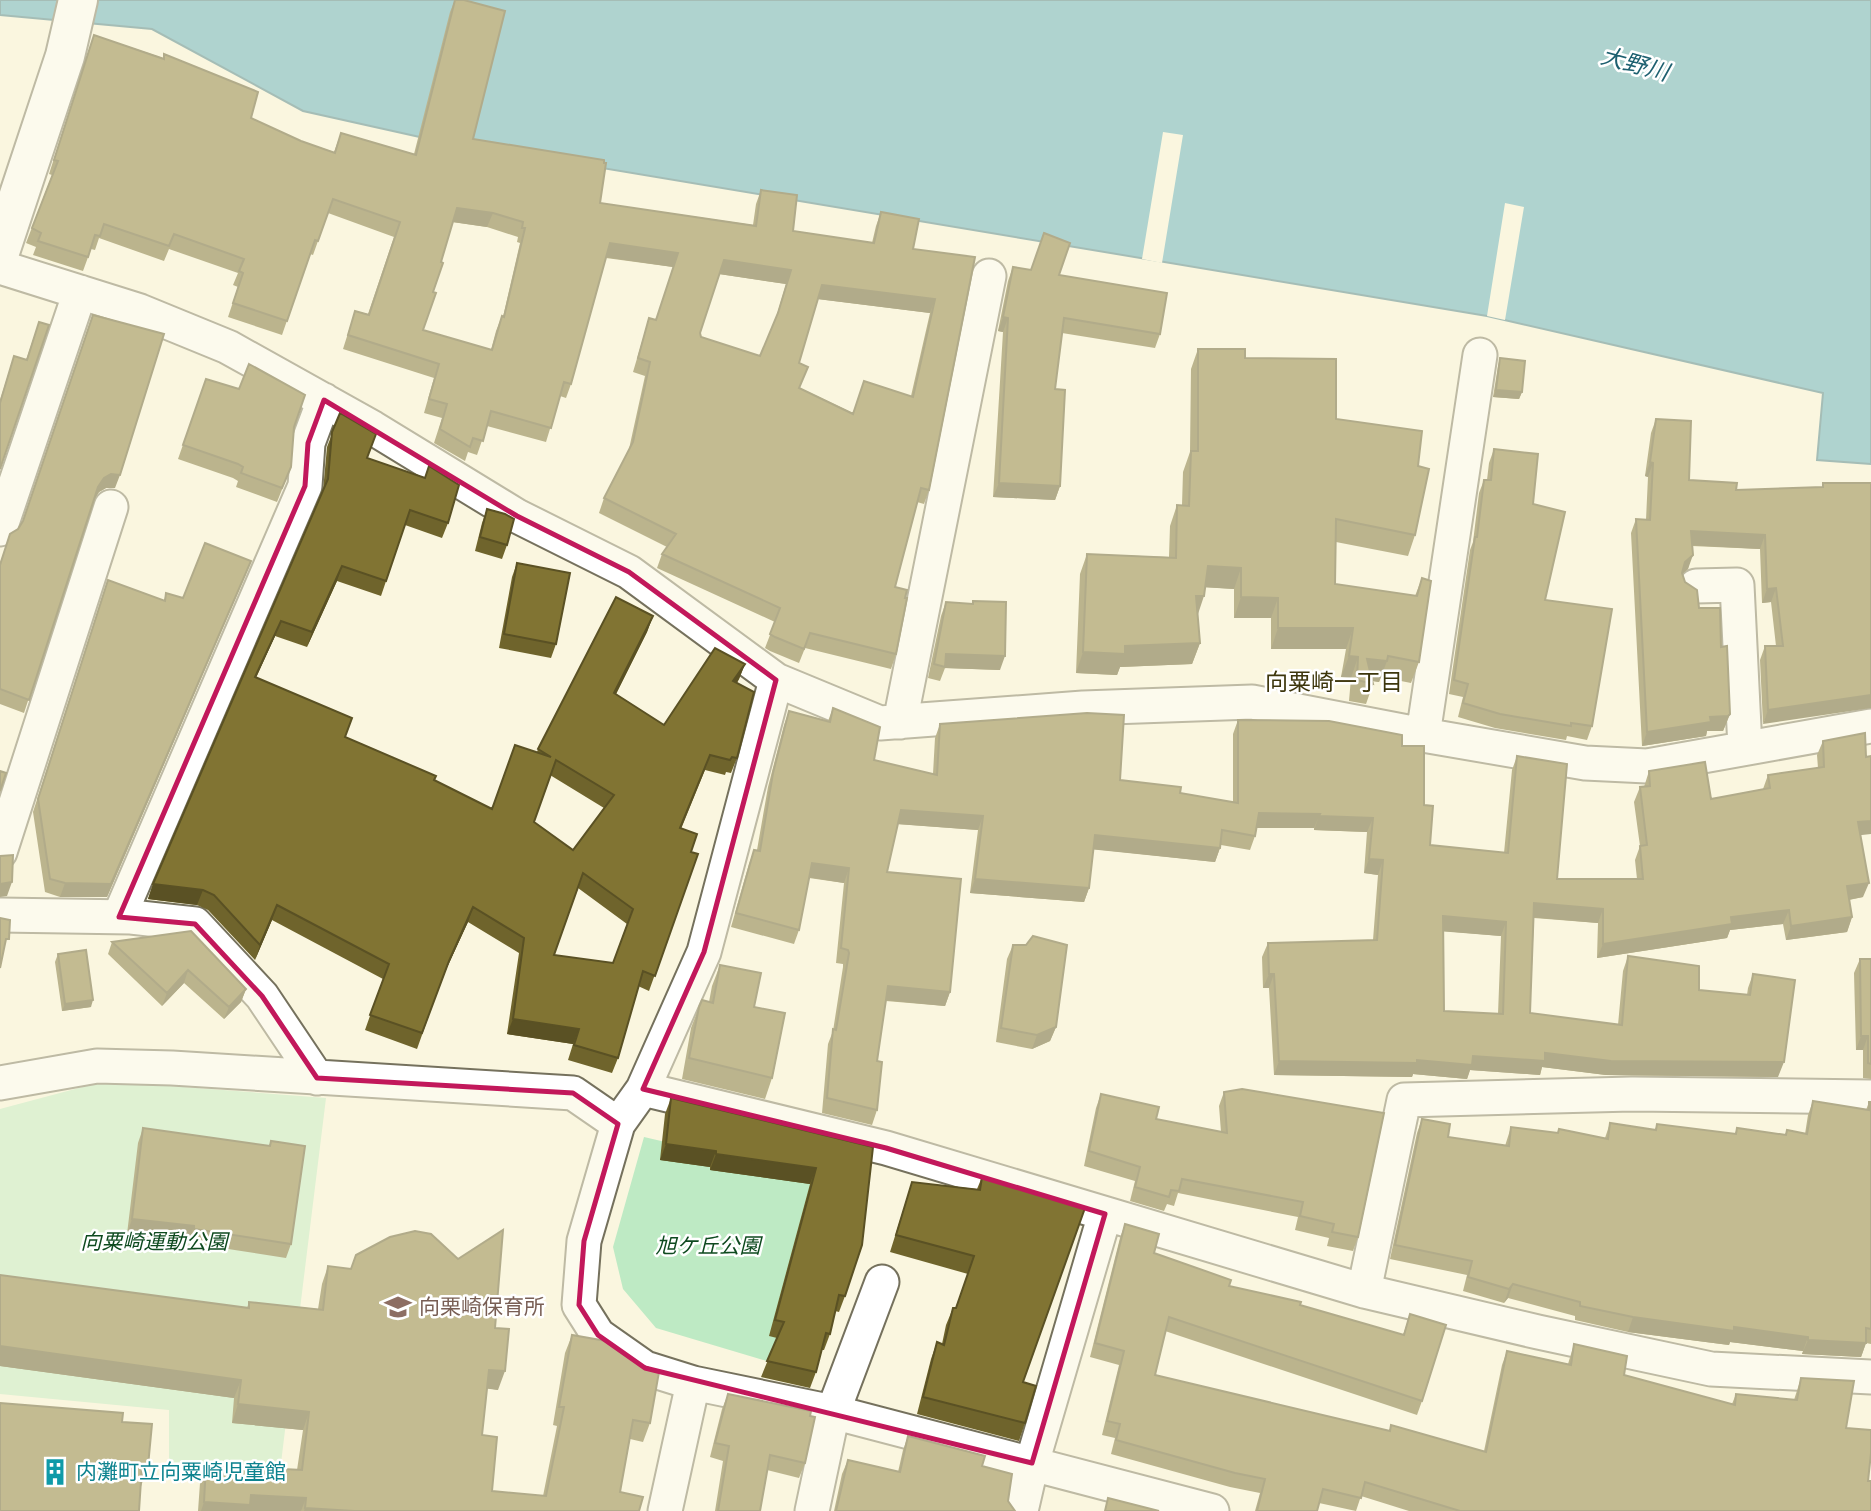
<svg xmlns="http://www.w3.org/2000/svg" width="1871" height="1511" viewBox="0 0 1871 1511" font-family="'Source Serif 4','Noto Sans JP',serif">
<rect width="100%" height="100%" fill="#faf6df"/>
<path fill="#beeac4" d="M105 1081 326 1098 280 1471 169 1464V1410L0 1394V1109Z
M644 1137 824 1179 770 1362 656 1328 623 1289 613 1247Z"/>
<path fill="#54a8bd" stroke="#3f7986" stroke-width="2" d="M0 0H1871V464L1817 460 1823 393 1487 316 507 152 478 150 303 111 152 29 0 15Z"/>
<path fill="#faf6df" d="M1163 132 1183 135 1162 263 1142 259Z
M1505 203 1524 207 1505 320 1487 316Z"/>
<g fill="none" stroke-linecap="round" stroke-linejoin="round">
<defs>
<path id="minor" d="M0 267 140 311 228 347 373 428 517 516 629 572 776 680 880 723 1083 708 1252 702 1423 735 1585 763 1647 766 1871 726
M0 529 80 292
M1696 586 1737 585 1745 748
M900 722 989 276
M1423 735 1480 355
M0 852 111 507
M0 915 131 917 195 924 262 996 317 1078
M119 917 305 486 308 443 324 400
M0 1083 97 1066 172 1068 573 1093 618 1124
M643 1089 886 1148 1364 1291 1538 1332 1711 1369 1871 1377
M1364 1291 1404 1100 1632 1094 1871 1097
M693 1383 833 1412 1212 1511
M665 1511 693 1383 645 1368 598 1335 579 1305 584 1241 618 1124 643 1089 704 952 776 680
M812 1511 833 1412 882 1282
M1021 1511 1032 1463 1105 1214"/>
<path id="tertiary" d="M0 252 65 56 78 0"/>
</defs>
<use href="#minor" stroke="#75715d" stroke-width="37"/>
<use href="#tertiary" stroke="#75715d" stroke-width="42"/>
<use href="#minor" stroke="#fff" stroke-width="33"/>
<use href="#tertiary" stroke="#fff" stroke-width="38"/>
</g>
<path fill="#6f642c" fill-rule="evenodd" d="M455 0 473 139 600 203 753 225 756 204 761 190 793 231 872 243 876 226 881 212 913 249 975 257 929 490 924 504 917 502 895 587 905 598 896 654 891 669 805 648 799 663 770 651 765 648 775 622 657 568 662 554 667 547 599 513 604 498 629 449 645 376 633 372 649 318 656 320 673 267 606 258 571 384 566 398 560 396 546 442 487 426 477 455 468 452 465 461 434 443 442 418 424 413 434 378 343 349 355 311 368 314 394 237 328 213 313 255 310 254 282 335 228 317 238 287 233 285 238 273 169 249 164 261 99 238 95 250 91 249 83 271 33 255 36 247 26 243 52 175 49 174 94 35 163 58 164 54 251 118 301 141 334 152 341 133 414 154 450 12ZM453 222 487 227 518 237 517 242 520 243 503 317 502 316 496 331 491 350 423 330 441 262ZM719 274 786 284 775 321 760 356 701 337 700 333ZM818 299 930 313 911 396 853 413 800 388 799 363Z
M1013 267 1059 275 1160 334 1155 348 1062 333 1055 389 1060 486 1055 500 993 497 1003 332 998 331 1008 281Z
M93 315 115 488H106L99 492 94 500 24 713 0 704V563L10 534 18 529 23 522Z
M39 322 0 470V400L14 356 26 360Z
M1198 349 1245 358 1336 419 1418 466 1415 535 1408 556 1336 542 1335 584 1415 596 1422 578 1419 662 1411 683 1381 677 1379 682 1373 681V684L1366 704 1349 701 1351 678 1341 677 1346 649H1271V618H1234V589L1205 587 1197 615 1200 643 1192 664 1120 667 1117 675 1076 673 1080 574 1087 554 1169 557 1170 526 1177 505H1182L1183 472 1190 452 1191 369Z
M1500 358 1522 392 1519 399 1493 397 1498 366Z
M206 379 294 427 291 467 277 502 236 487 238 481 233 478 178 459Z
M340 413 367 458 425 478 429 466 448 523 442 538 405 525 381 596 337 581 307 647 275 636 256 678 345 737 492 809 537 752 538 749 653 616 647 632 616 694 664 725 745 664 739 679 737 683V758L731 773 726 772 725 775 705 770 681 829 691 852 698 854 649 991 638 986 618 1058 612 1073 568 1060 573 1044 507 1034 519 953 468 922 443 976 417 1049 365 1030 383 979 272 920 255 960 208 910 197 905 148 899 153 884 323 491 327 447ZM550 775 604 808 573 850 534 822ZM578 888 627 924 613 963 554 955Z
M1656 419 1689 480 1736 490 1822 487 1823 483H1871L1763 724 1760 660 1765 646H1776L1771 602 1762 603 1760 549 1692 546 1688 569 1682 574 1685 582 1721 647 1730 714 1723 731H1707L1706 736 1642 746 1631 533 1636 519 1646 520 1648 477 1645 476 1651 433Z
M1494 449 1533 504 1545 600 1592 726 1587 740 1567 736 1566 740 1495 728 1458 717 1463 697 1449 694 1470 550 1473 542 1479 493 1484 480H1487L1489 463Z
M487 509 507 545 502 559 475 551 482 523Z
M517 563 556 644 551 658 499 648 512 577Z
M246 574 107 897H60L45 892 33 812 108 580 164 601 166 593 183 598Z
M973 601 1000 670 945 668 940 681 928 678 941 616 946 602 972 604Z
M833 708 874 760 933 774 935 738 940 724 1120 780 1180 793 1233 802V734L1238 720 1402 746 1424 805 1430 845 1504 853 1512 770 1517 756 1557 879H1637L1635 860 1640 846 1634 802 1640 787H1644L1649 771 1711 799 1763 789 1768 775 1818 768 1817 755 1823 741 1861 835 1863 897 1849 900 1852 917 1847 932 1786 940 1783 924 1730 930 1727 938 1597 958 1598 923 1534 918 1530 1013 1618 1025 1623 971 1628 956 1699 990 1747 995 1748 988 1753 974 1778 1077 1606 1075 1542 1067 1540 1075 1470 1070 1467 1079 1413 1074 1412 1077 1274 1075 1269 988H1263L1262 957 1268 943 1373 940 1378 875 1364 873 1367 832 1314 830V828H1257L1255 836 1250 850 1221 845 1215 862 1093 849 1089 888 1084 902 970 893 978 830 898 824 887 872 950 992 945 1006 886 1001 877 1061V1110L872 1125 822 1113 828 1044 833 1031 843 967V964L836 963 844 883 809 878 799 930 794 944 731 927 749 864 754 850H757L768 787 784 725 789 711 828 721ZM1443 931 1501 936 1498 1014 1444 1011Z
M112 942 246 989 241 1002 224 1019 184 983 162 1006 108 954Z
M1013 945 1056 1027 1050 1041 1032 1049 996 1042 1007 959Z
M58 954 91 1007 62 1011 55 962Z
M1860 959H1871V1079L1863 1078V1050H1856L1854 973Z
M720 965 754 1007 772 1078 765 1099 682 1079 691 1028 699 1007 709 1002 712 986Z
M1224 1092 1358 1237 1353 1251 1327 1246 1329 1238 1295 1230 1298 1217 1178 1193 1174 1206 1167 1204 1164 1211 1130 1201 1135 1181 1084 1166 1096 1108 1101 1094 1156 1119 1221 1132 1219 1106Z
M671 1098 873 1147 845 1296 839 1312 835 1311 830 1334 824 1350H822L816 1372 810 1388 761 1377 777 1338 769 1336 810 1184 710 1170V1167L660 1160 665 1114Z
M1813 1101 1866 1110 1869 1102H1871V1344L1866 1343 1861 1357 1802 1354 1803 1351 1730 1342 1729 1345 1628 1332 1575 1320V1316L1508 1298 1504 1303 1463 1291 1467 1275 1390 1259 1417 1133 1422 1119 1448 1137 1505 1146 1511 1127 1558 1133 1559 1129 1605 1138 1610 1123 1655 1130 1657 1124 1735 1134 1737 1128 1785 1135 1787 1130 1805 1134 1808 1115Z
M143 1128 269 1146 271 1141 291 1244 286 1258 189 1243V1241L127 1234 138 1143Z
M982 1177 1023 1382 1025 1423 1019 1441 917 1414 931 1359 937 1342 942 1344 946 1325 953 1308H956L968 1274 890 1252 912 1182 977 1189Z
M1125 1224 1154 1253 1229 1286 1300 1305 1403 1335 1410 1314 1422 1401 1417 1415 1165 1331 1155 1375 1389 1431 1484 1451 1502 1365 1507 1351 1568 1364 1574 1344 1624 1375 1732 1404 1736 1394 1794 1400 1801 1378 1846 1428 1868 1481 1871 1511H1409L1361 1496 1356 1511 1319 1503 1317 1511H1255L1260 1493 1230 1487 1111 1454 1115 1438 1102 1435 1119 1365 1090 1357 1120 1238Z
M356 1255 495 1328 498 1390 487 1388 482 1435 492 1491 543 1496 557 1426 553 1425 565 1353 572 1335 650 1423 643 1442 630 1439 620 1492 639 1511H198L200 1483 206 1465 297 1470 303 1430 232 1423 234 1398 0 1366V1275L247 1308 249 1302 318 1309 322 1284 328 1266 351 1269Z
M728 1394 805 1463 799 1478 767 1470 760 1511H715L723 1461 710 1457 722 1409Z
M908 1436 982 1466 1015 1511H834L842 1474 848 1460 898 1472 903 1450Z"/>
<path fill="#5a5124" d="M457 208 493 213 487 227 452 222Z
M610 243 678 253 673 267 604 257Z
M724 260 791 270 786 284 719 274Z
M822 285 935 299 930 313 817 299Z
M1003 317 1008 318 1003 332 998 331Z
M1496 390 1522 392 1519 399 1493 397Z
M1650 462 1653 463 1648 477 1645 476Z
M111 474 120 475 115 488H106L99 492 93 501 98 487 104 478Z
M999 483 1060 486 1055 500 993 497Z
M1691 531 1765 535 1760 549 1686 545Z
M1693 555 1688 569 1680 576 1685 562Z
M251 561 107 897H60L65 883Z
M342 566 337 581 307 647 312 632Z
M1208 566 1241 568 1234 589 1200 587Z
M1776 588 1771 602 1762 603 1767 589Z
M1196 596H1204L1197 617Z
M1241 597 1278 598 1271 618H1234Z
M653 616 647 632 609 708 614 693Z
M281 621 275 636 249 692 255 677Z
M1278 628H1353L1346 649H1271Z
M1200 643 1192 664 1120 667 1117 675 1076 673 1083 652 1125 646Z
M946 654 1005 656 1000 670 945 668Z
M1349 656 1358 657 1351 678 1341 677Z
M1367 659 1387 661 1379 682 1360 679Z
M745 664 739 679 728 696 733 681Z
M1871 695V708L1763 724 1768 710Z
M1730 714 1723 731H1707L1706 736 1642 746 1647 732 1710 717Z
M901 810 983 816 978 830 896 824Z
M1259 813 1320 814 1314 828H1254Z
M1319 816 1373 818 1367 832 1314 830Z
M1871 821V834L1853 836 1858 822Z
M1095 835 1220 848 1215 862 1089 849Z
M1369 859 1383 860 1378 875 1364 873Z
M812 863 849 868 844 883 807 877Z
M975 879 1089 888 1084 902 970 893Z
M12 882 7 896 0 897V884Z
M1869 883 1863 897 1842 901 1847 886Z
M153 884 203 890 197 905 148 899Z
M1534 903 1603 909 1598 923 1529 917Z
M277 905 272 920 255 960 260 945Z
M473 907 468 922 443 976 449 961Z
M1789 910 1783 924 1730 930 1727 938 1597 958 1603 944 1731 917Z
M1443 916 1506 922 1501 936 1438 931Z
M1852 917 1847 932 1786 940 1791 926Z
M188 970 184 983 162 1006 167 993Z
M1269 974H1274L1269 988H1263Z
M888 986 950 992 945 1006 883 1000Z
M246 989 241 1002 224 1019 229 1007Z
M93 1000 91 1007 62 1011 65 1004Z
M513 1019 579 1029 573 1044 507 1034Z
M1056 1027 1050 1041 1032 1049 1037 1035Z
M1861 1036H1868L1863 1050H1856Z
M1545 1053 1784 1062 1778 1077 1606 1075 1542 1067 1540 1075 1470 1070 1467 1079 1413 1074 1412 1077 1274 1075 1279 1061 1417 1060 1473 1056Z
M666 1144 716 1151 710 1167 660 1160Z
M716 1154 816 1168 810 1184 710 1170Z
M132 1219 194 1226 189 1241 127 1234Z
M1513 1284 1508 1298 1504 1303 1509 1289Z
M1633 1317 1734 1327 1808 1337 1803 1351 1730 1342 1729 1345 1628 1332Z
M1808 1340 1866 1343 1861 1357 1802 1354Z
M0 1346 241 1380 234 1398 0 1366Z
M489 1370 505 1371 498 1390 482 1388Z
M238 1404 309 1412 303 1430 232 1423Z
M142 1465 148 1466 139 1492Z
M251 1495 306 1498 301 1511H201L204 1502Z
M305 1508 354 1511H304Z"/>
<path fill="#817433" stroke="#5a5124" stroke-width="2" fill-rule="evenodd" d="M455 0H464L505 11 473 139 604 160V163H606L600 203 756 226 761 190 797 195 793 231 874 243 881 212 919 219 913 249 975 257 929 490 921 488 895 587 907 590 905 598H907L896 654 810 633 804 649 775 637 770 634 780 608 662 554 676 534 604 498 633 442 650 362 638 358 649 318 656 320 678 253 610 243 571 384 564 382 551 428 491 411 483 441 473 438 470 447 440 429 447 404 429 399 439 364 348 335 355 311 369 315 400 222 333 199 318 241 315 240 287 321 233 303 243 273 239 271 244 259 174 234 169 246 104 224 100 236 95 235 88 257 38 241 41 233 32 228 58 161 54 160 94 35 164 59V54L258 92 251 118 301 141 335 153 341 133 416 155ZM457 208 493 213 523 222 522 228H525L504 317 502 316 492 350 423 330 436 293 433 292 443 263 441 262ZM724 260 791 270 778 313 760 356 701 337 700 333ZM822 285 935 299 913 397 864 381 853 414 799 388 808 367 799 363Z
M1044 233 1070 243 1059 275 1167 293 1160 334 1064 318 1055 389 1065 390 1060 486 999 483 1008 318 1003 317 1013 267 1031 270Z
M93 315 164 334 120 475 111 474 104 478 98 487 29 700 0 689V565L10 534 18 529 23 521Z
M39 322 49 325 0 469V403L14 356 27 360Z
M1198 349H1245V358L1336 359V419L1422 431 1418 466 1429 469 1415 535 1336 519 1335 584 1417 596 1422 578 1431 581 1419 662 1388 656 1387 661 1367 659 1373 684 1357 680 1358 657 1349 656 1353 628H1278V598L1241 597V568L1208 566 1204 596H1196L1200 643 1125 646V654L1083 652 1087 554 1176 558 1177 505 1189 506 1191 451H1198Z
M1500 358 1525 361 1522 392 1496 390Z
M249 364 305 395 294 427 291 467 282 488 241 473 243 467 238 464 183 445 206 379 239 389Z
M340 413 376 434 367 458 425 478 429 466 459 485 448 523 410 510 386 581 342 566 312 632 281 621 255 677 352 718 345 737 436 776 434 780 492 809 515 745 551 757 538 749 616 597 653 616 614 693 664 725 715 648 745 664 733 681 754 692 737 758 732 757 730 760 710 755 680 828 697 834 691 852 698 854 655 976 643 971 618 1058 574 1045 579 1029 513 1019 524 938 473 907 449 961 422 1033 370 1015 389 964 277 905 260 945 214 895 203 890 153 884 328 479 332 432ZM556 760 614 795 573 850 534 822ZM583 873 633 909 613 963 554 955Z
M1656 419 1691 421 1689 480 1737 483 1736 490 1823 487V483H1871V695L1768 710 1765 646H1783L1776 588 1767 589 1765 535 1691 531 1693 555 1685 562 1682 573 1685 582 1697 590 1699 608H1720L1721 647 1727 646 1730 714 1728 716 1710 717 1711 722 1647 732 1636 519 1650 520 1653 463 1650 462Z
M1494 449 1538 454 1533 504 1565 512 1545 600 1612 609 1592 726 1571 723V726L1500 714 1463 703 1468 684 1454 680 1475 537H1477L1484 480H1491Z
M487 509 505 514 514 519 507 545 480 537Z
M205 543 251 561 111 884 65 883 50 879 38 799 108 580 165 601 166 593 183 598Z
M517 563 570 573 556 644 504 634Z
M973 601 1006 602 1005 656 946 654 945 667 934 664 946 602 973 604Z
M833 708 880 727 874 760 937 775 940 724 1087 713 1124 715 1120 780 1181 787 1180 793 1238 803V720L1329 721 1402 735V746H1424V805L1433 806 1430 845 1508 853 1517 756 1567 764 1557 879H1643L1640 846 1647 845 1640 787 1650 786 1649 771 1705 762 1711 799 1770 788 1768 775 1824 767 1823 741 1865 733 1866 757 1871 756V821L1858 822 1869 883 1847 886 1852 917 1791 926 1789 910 1731 917 1732 924 1603 944V909L1534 903 1530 1013 1622 1025 1628 956 1699 966V990L1750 995 1753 974 1795 980 1784 1062 1611 1061 1545 1053V1061L1473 1056 1472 1065 1417 1060V1063L1279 1061 1274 974H1269L1268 943 1377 940 1383 860 1369 859 1373 818 1319 816 1320 814 1259 813 1255 836 1222 830 1220 848 1095 835 1089 888 975 879 983 816 901 810 887 872 961 879 950 992 888 986 877 1061 882 1062 877 1110 827 1098 833 1029 836 1030 849 953 848 950 841 948 849 868 812 863 799 930 736 913 754 850 760 851 773 773 789 711 830 722ZM1443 916 1506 922 1503 1014 1444 1011Z
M0 771 6 773 0 791Z
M13 855 12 882 0 884V856Z
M0 918 10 920 9 939H6L0 968Z
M191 931 246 989 229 1007 188 970 167 993 112 942Z
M1033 936 1067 945 1056 1027 1037 1035 1001 1028 1013 945H1026Z
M86 950 93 1000 65 1004 58 954Z
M1860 959H1871V1064L1868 1063V1036H1861Z
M720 965 761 973 754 1007 785 1013 772 1078 689 1058 699 1007 702 1000 713 1003Z
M1242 1089 1384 1113 1358 1237 1332 1232 1334 1224 1300 1216 1303 1202 1182 1179 1179 1191 1171 1190 1169 1197 1135 1187 1140 1167 1089 1151 1101 1094 1159 1107 1156 1119 1227 1133 1224 1092Z
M671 1098 873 1147 862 1245 845 1296 839 1295 830 1334 826 1333 816 1372 767 1361 784 1322 775 1320 816 1168 716 1154V1151L666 1144Z
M1813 1101 1869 1110V1102H1871V1329L1866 1328V1343L1808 1340V1337L1734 1327V1331L1633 1317 1580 1306V1302L1513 1284 1509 1289 1468 1277 1472 1261 1395 1245 1422 1119 1450 1124 1448 1137 1509 1146 1511 1127 1558 1133 1559 1129 1608 1139 1610 1123 1656 1130 1657 1124 1736 1134 1737 1128 1786 1135 1787 1130 1807 1134Z
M143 1128 270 1146 271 1141 305 1146 291 1244 194 1229V1226L132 1219Z
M982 1177 1085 1208 1023 1382 1036 1386 1025 1423 923 1397 937 1342 944 1345 953 1308H956L974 1256 896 1235 912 1182 980 1190Z
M1125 1224 1159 1234 1154 1253 1231 1280 1229 1286 1301 1302 1300 1305 1404 1335 1410 1314 1446 1325 1422 1401 1169 1317 1155 1375 1390 1431 1391 1425 1486 1452 1507 1351 1571 1365 1574 1344 1627 1356 1624 1375 1735 1405 1736 1394 1797 1400 1801 1378 1854 1381 1846 1428 1871 1430V1453L1868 1481H1871V1511H1460L1365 1482 1361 1498 1323 1489 1317 1511H1257L1265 1479 1235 1473 1116 1440 1120 1424 1107 1421 1124 1351 1095 1343Z
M503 1230 495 1328 509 1329 505 1371 489 1370 482 1435 497 1437 492 1491 546 1496 564 1407H559L572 1335 606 1341 641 1365 659 1372 650 1423 633 1420 620 1492 643 1497 639 1511H354L305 1508 306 1498 251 1495 250 1505 204 1502 206 1465 302 1470 309 1412 238 1404 241 1380 0 1346V1275L249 1308V1302L323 1310 328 1266 351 1269 356 1255 390 1237 415 1231 431 1234 458 1259Z
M728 1394 811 1411 810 1416 815 1417 805 1463 770 1455 760 1511H718L729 1446 715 1443Z
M0 1403 123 1413 122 1422 152 1424 148 1466 142 1465 139 1511H0Z
M908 1436 985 1456 982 1466 1012 1474 1008 1501 1015 1511H836L848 1460 900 1472Z
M1108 1498 1159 1511H1105Z"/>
<path d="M0 0H1871V1511H0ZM324 400 517 516 629 572 776 680 704 952 643 1089 886 1148 1105 1214 1032 1463 645 1368 598 1335 579 1305 584 1241 618 1124 573 1093 317 1078 262 996 195 924 119 917 305 486 308 443Z" fill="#faf6df" fill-opacity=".55" fill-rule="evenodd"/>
<path fill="none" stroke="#c2185b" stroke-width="5" stroke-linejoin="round" d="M324 400 517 516 629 572 776 680 704 952 643 1089 886 1148 1105 1214 1032 1463 645 1368 598 1335 579 1305 584 1241 618 1124 573 1093 317 1078 262 996 195 924 119 917 305 486 308 443Z"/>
<defs>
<symbol id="school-bare" viewBox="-9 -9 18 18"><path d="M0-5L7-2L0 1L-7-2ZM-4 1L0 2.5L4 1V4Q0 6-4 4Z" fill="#8d6e63" stroke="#fff" stroke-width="2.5" paint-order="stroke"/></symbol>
<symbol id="building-bare" viewBox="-9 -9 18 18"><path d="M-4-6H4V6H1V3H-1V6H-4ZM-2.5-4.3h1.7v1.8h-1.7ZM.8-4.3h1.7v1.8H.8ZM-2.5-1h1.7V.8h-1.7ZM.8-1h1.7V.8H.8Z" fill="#0f9aa8" stroke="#fff" stroke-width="2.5" paint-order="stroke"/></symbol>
</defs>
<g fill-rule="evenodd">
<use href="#school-bare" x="379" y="1288" width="38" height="38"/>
<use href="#building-bare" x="36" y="1453" width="38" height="38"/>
</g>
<g text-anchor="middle" stroke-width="5" stroke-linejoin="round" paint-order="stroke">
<g font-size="21" font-style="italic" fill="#0e4a1f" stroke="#fff">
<text x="154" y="1249">向粟崎運動公園</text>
<text x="708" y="1253">旭ケ丘公園</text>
</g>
<g font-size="21" fill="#785e54" stroke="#fff" text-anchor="start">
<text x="419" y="1314">向栗崎保育所</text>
</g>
<g font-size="21" fill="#0d838f" stroke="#fff" text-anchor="start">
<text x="76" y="1479">内灘町立向粟崎児童館</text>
</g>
<g font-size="23" font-style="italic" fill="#1d6070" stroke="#fff">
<text transform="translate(1635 64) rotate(15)" y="8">大野川</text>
</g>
<g font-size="23" fill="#3d360c" stroke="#fff">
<text x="1334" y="690">向粟崎一丁目</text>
</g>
</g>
</svg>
